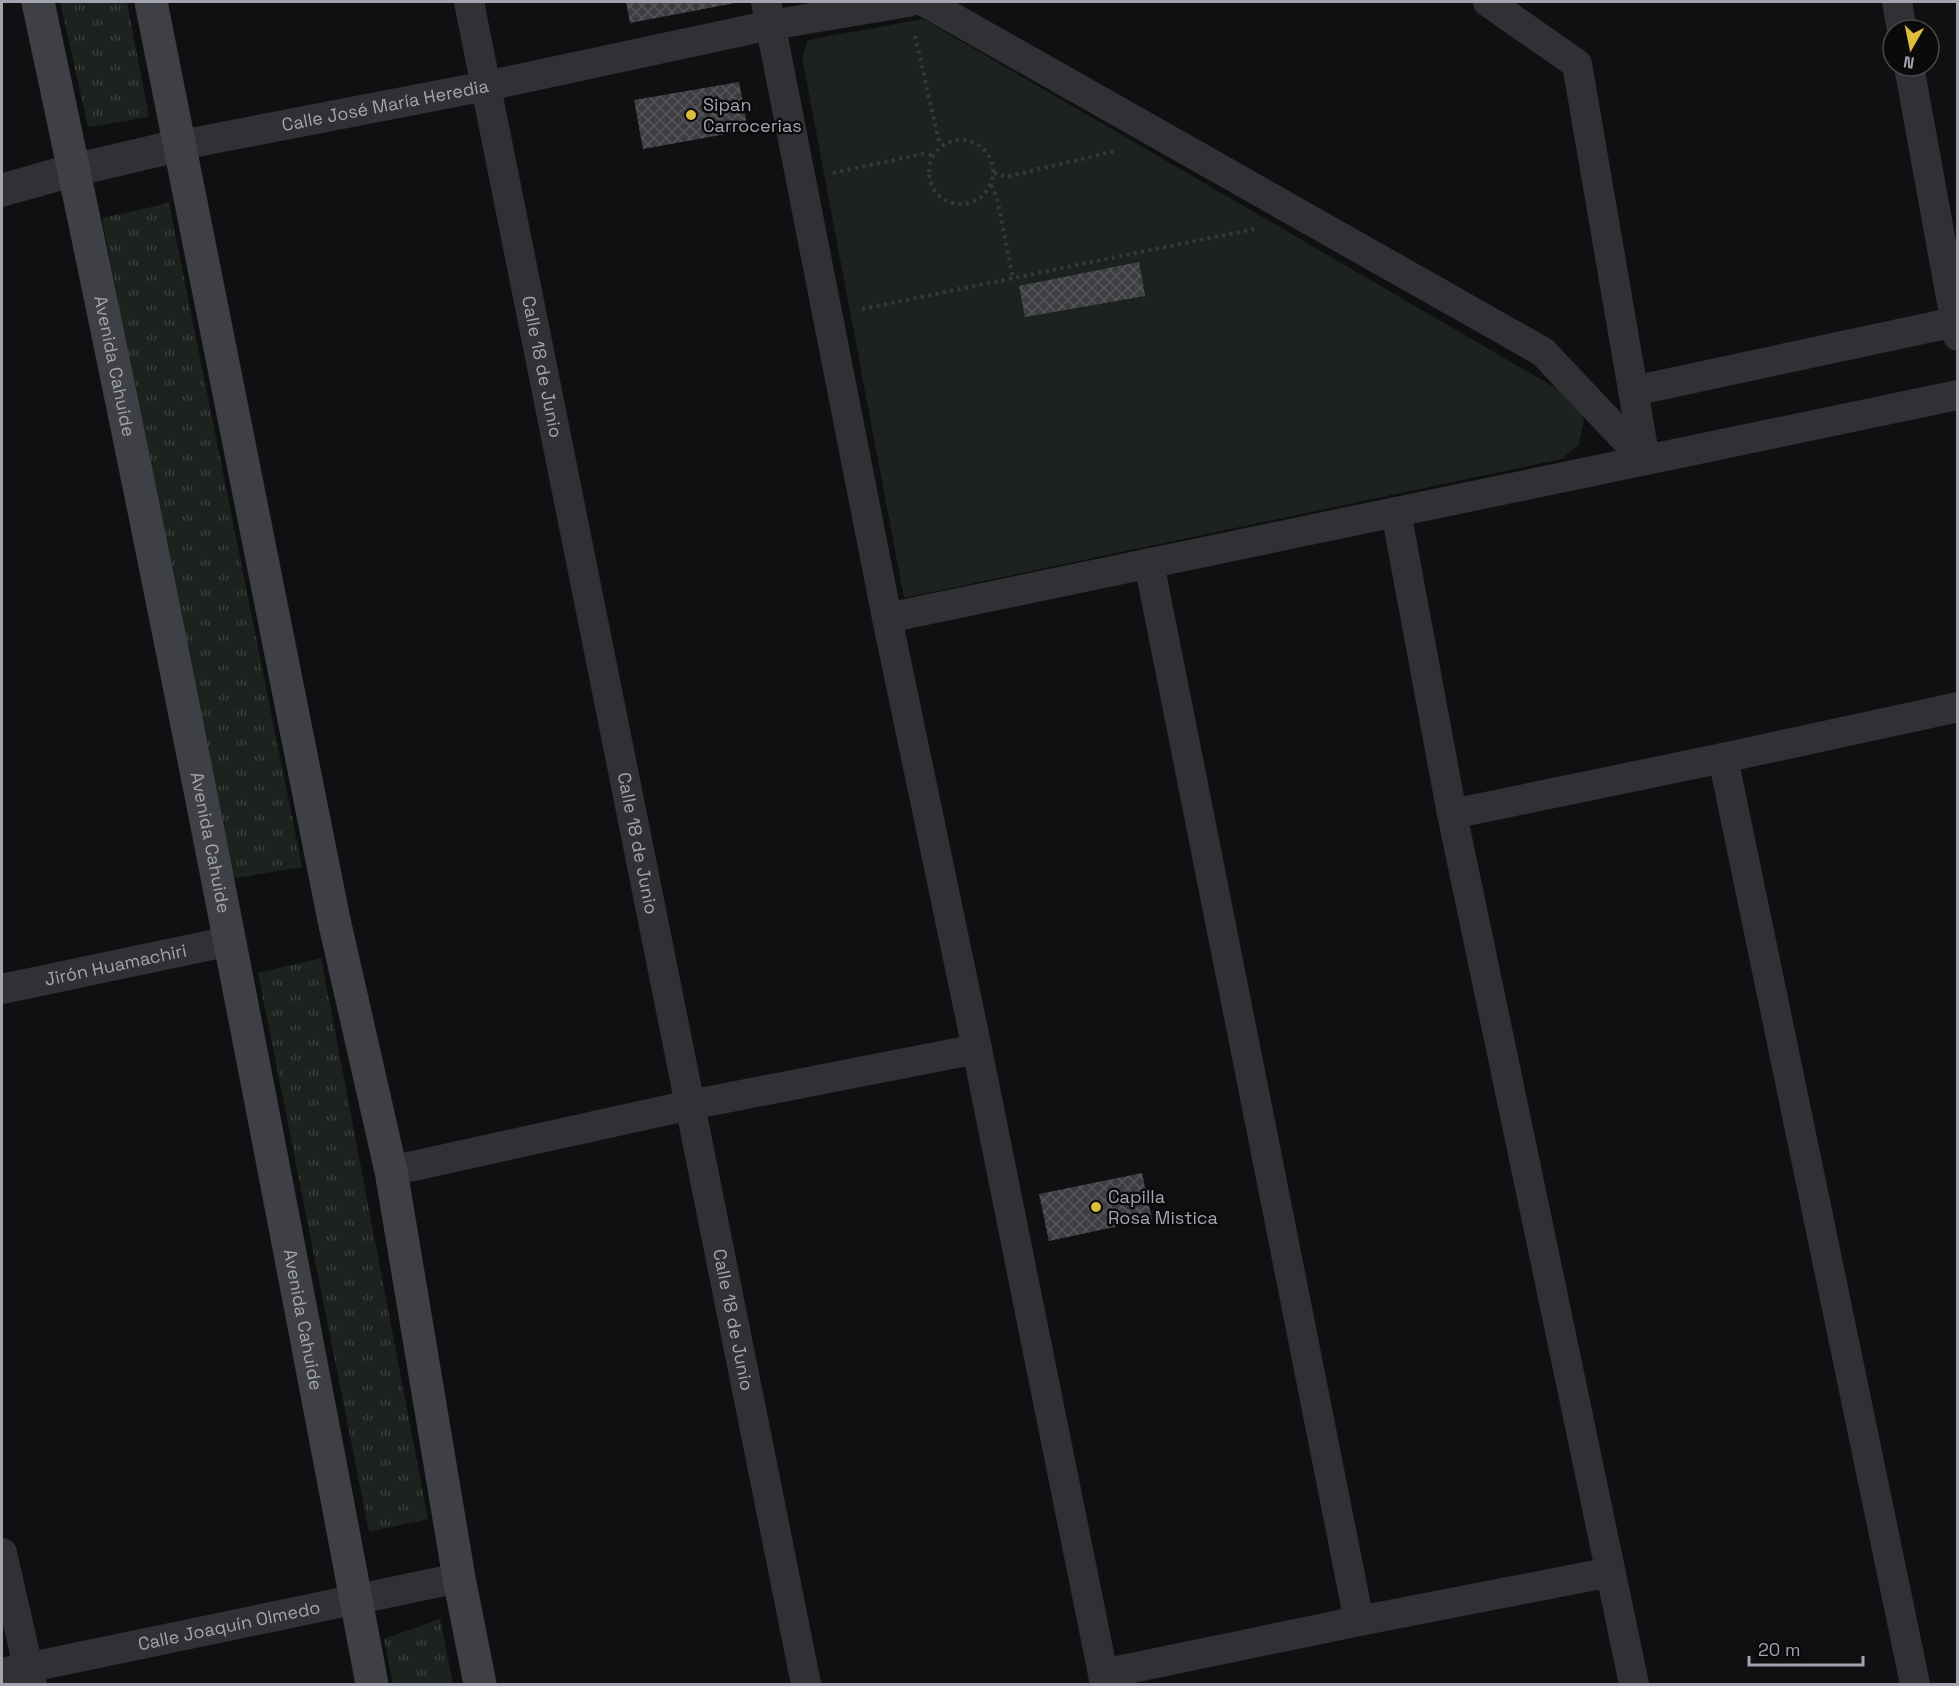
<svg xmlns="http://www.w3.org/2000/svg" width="1959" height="1686" viewBox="0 0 1959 1686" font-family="'Space Grotesk',sans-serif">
<defs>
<pattern id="grass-tufts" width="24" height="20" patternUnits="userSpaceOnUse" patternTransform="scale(1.5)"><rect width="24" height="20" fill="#1c231e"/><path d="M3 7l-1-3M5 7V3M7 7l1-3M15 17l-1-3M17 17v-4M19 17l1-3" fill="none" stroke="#3a403c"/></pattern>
<pattern id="building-cross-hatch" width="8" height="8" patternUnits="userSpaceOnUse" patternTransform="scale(1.5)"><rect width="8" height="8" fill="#3e3e42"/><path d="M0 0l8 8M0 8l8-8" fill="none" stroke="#57575b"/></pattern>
</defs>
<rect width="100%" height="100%" fill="#100f11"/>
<path fill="url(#grass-tufts)" d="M60 2H127L149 117 88 127Z
M169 203 302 867 231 879 102 218Z
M321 958 428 1519 369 1532 258 973Z
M440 1619 453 1684H393L384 1639Z"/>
<path fill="#1c231e" d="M923 19 1578 401 1584 420 1579 444 1562 459 904 598 802 57 808 40Z"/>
<path fill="url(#building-cross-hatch)" d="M626 2H735V3L630 23Z
M739 82 748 130 643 149 634 100Z
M1139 262 1145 296 1025 317 1019 286Z
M1142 1173 1152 1219 1049 1241 1039 1194Z"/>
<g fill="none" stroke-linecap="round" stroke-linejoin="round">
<path stroke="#37383c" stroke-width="4" stroke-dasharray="3 4.5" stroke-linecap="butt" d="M915 36 940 146
M929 172a32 32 0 1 1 64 0a32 32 0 1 1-64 0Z
M833 173 922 154 932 155
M994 173 1006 177 1115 151
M991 185 997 198 1013 278
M862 309 1254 229"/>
<g stroke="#313135" stroke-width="30">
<path id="s1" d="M469 2 806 1684"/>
<path d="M766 2 887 618 977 1049 1105 1684"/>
<path d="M925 2 1543 352 1645 460"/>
<path d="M1488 2 1577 64 1645 460"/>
<path d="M1897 2 1902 30"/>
<path d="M1909 66 1958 336"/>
<path id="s2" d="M181 145 486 86 771 25 908 2"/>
<path d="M1633 391 1955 322"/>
<path d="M1396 512 1452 814 1634 1684"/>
<path d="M1149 563 1359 1621"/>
<path d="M887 618 1958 395"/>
<path d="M1723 758 1915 1684"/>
<path d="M1452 814 1723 758 1958 707"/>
<path id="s3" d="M2 989 230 941"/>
<path d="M391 1171 690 1105 977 1049"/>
<path d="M2 1553 32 1684"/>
<path id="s4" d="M2 1673 459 1578"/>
<path d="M1103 1674 1359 1621 1611 1572"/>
</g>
<path stroke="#313135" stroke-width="33" d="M2 190 74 170 181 145"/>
<g stroke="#3f4045" stroke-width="33">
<path id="s5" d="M38 2C158 561 266 1123 372 1684"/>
<path d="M151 2 334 920 391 1171 459 1578 480 1684"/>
</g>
</g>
<g fill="#ddbe3b" stroke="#0b0a0b" stroke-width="2">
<circle cx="691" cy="115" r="6"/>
<circle cx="1096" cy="1207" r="6"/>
</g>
<g text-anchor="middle" stroke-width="5" stroke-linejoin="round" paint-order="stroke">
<g font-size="18" fill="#a2a4b0" stroke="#0b0a0b">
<text dy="6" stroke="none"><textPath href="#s2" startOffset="208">Calle José María Heredia</textPath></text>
<text dy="6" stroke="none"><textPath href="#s5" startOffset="372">Avenida Cahuide</textPath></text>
<text dy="6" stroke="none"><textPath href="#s1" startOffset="372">Calle 18 de Junio</textPath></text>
<text dy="6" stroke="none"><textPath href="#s5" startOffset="858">Avenida Cahuide</textPath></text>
<text dy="6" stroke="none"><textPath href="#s1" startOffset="858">Calle 18 de Junio</textPath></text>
<text dy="6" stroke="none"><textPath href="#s3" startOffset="116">Jirón Huamachiri</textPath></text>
<text dy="6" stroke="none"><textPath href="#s5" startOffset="1344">Avenida Cahuide</textPath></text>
<text dy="6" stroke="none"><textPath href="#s1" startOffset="1344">Calle 18 de Junio</textPath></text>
<text dy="6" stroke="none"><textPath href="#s4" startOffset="232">Calle Joaquín Olmedo</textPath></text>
</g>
<g font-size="18" fill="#a2a4b0" stroke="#0b0a0b" text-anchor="start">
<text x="703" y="111">Sipan<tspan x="703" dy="21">Carrocerias</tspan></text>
<text x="1108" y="1203">Capilla<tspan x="1108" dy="21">Rosa Mistica</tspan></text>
</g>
</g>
<rect width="1959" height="1686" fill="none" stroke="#a2a4b0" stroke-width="6"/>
<g transform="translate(1911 48) rotate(189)"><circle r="28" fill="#0b0a0b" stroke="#47484d" stroke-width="1.5"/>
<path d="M0-4.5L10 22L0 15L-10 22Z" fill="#ddbe3b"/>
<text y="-9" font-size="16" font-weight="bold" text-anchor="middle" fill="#a2a4b0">N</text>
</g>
<path d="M1749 1656v9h114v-9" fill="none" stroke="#a2a4b0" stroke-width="3"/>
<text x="1758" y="1656" font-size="18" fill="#a2a4b0" stroke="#0b0a0b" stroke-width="4.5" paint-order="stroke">20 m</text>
</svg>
